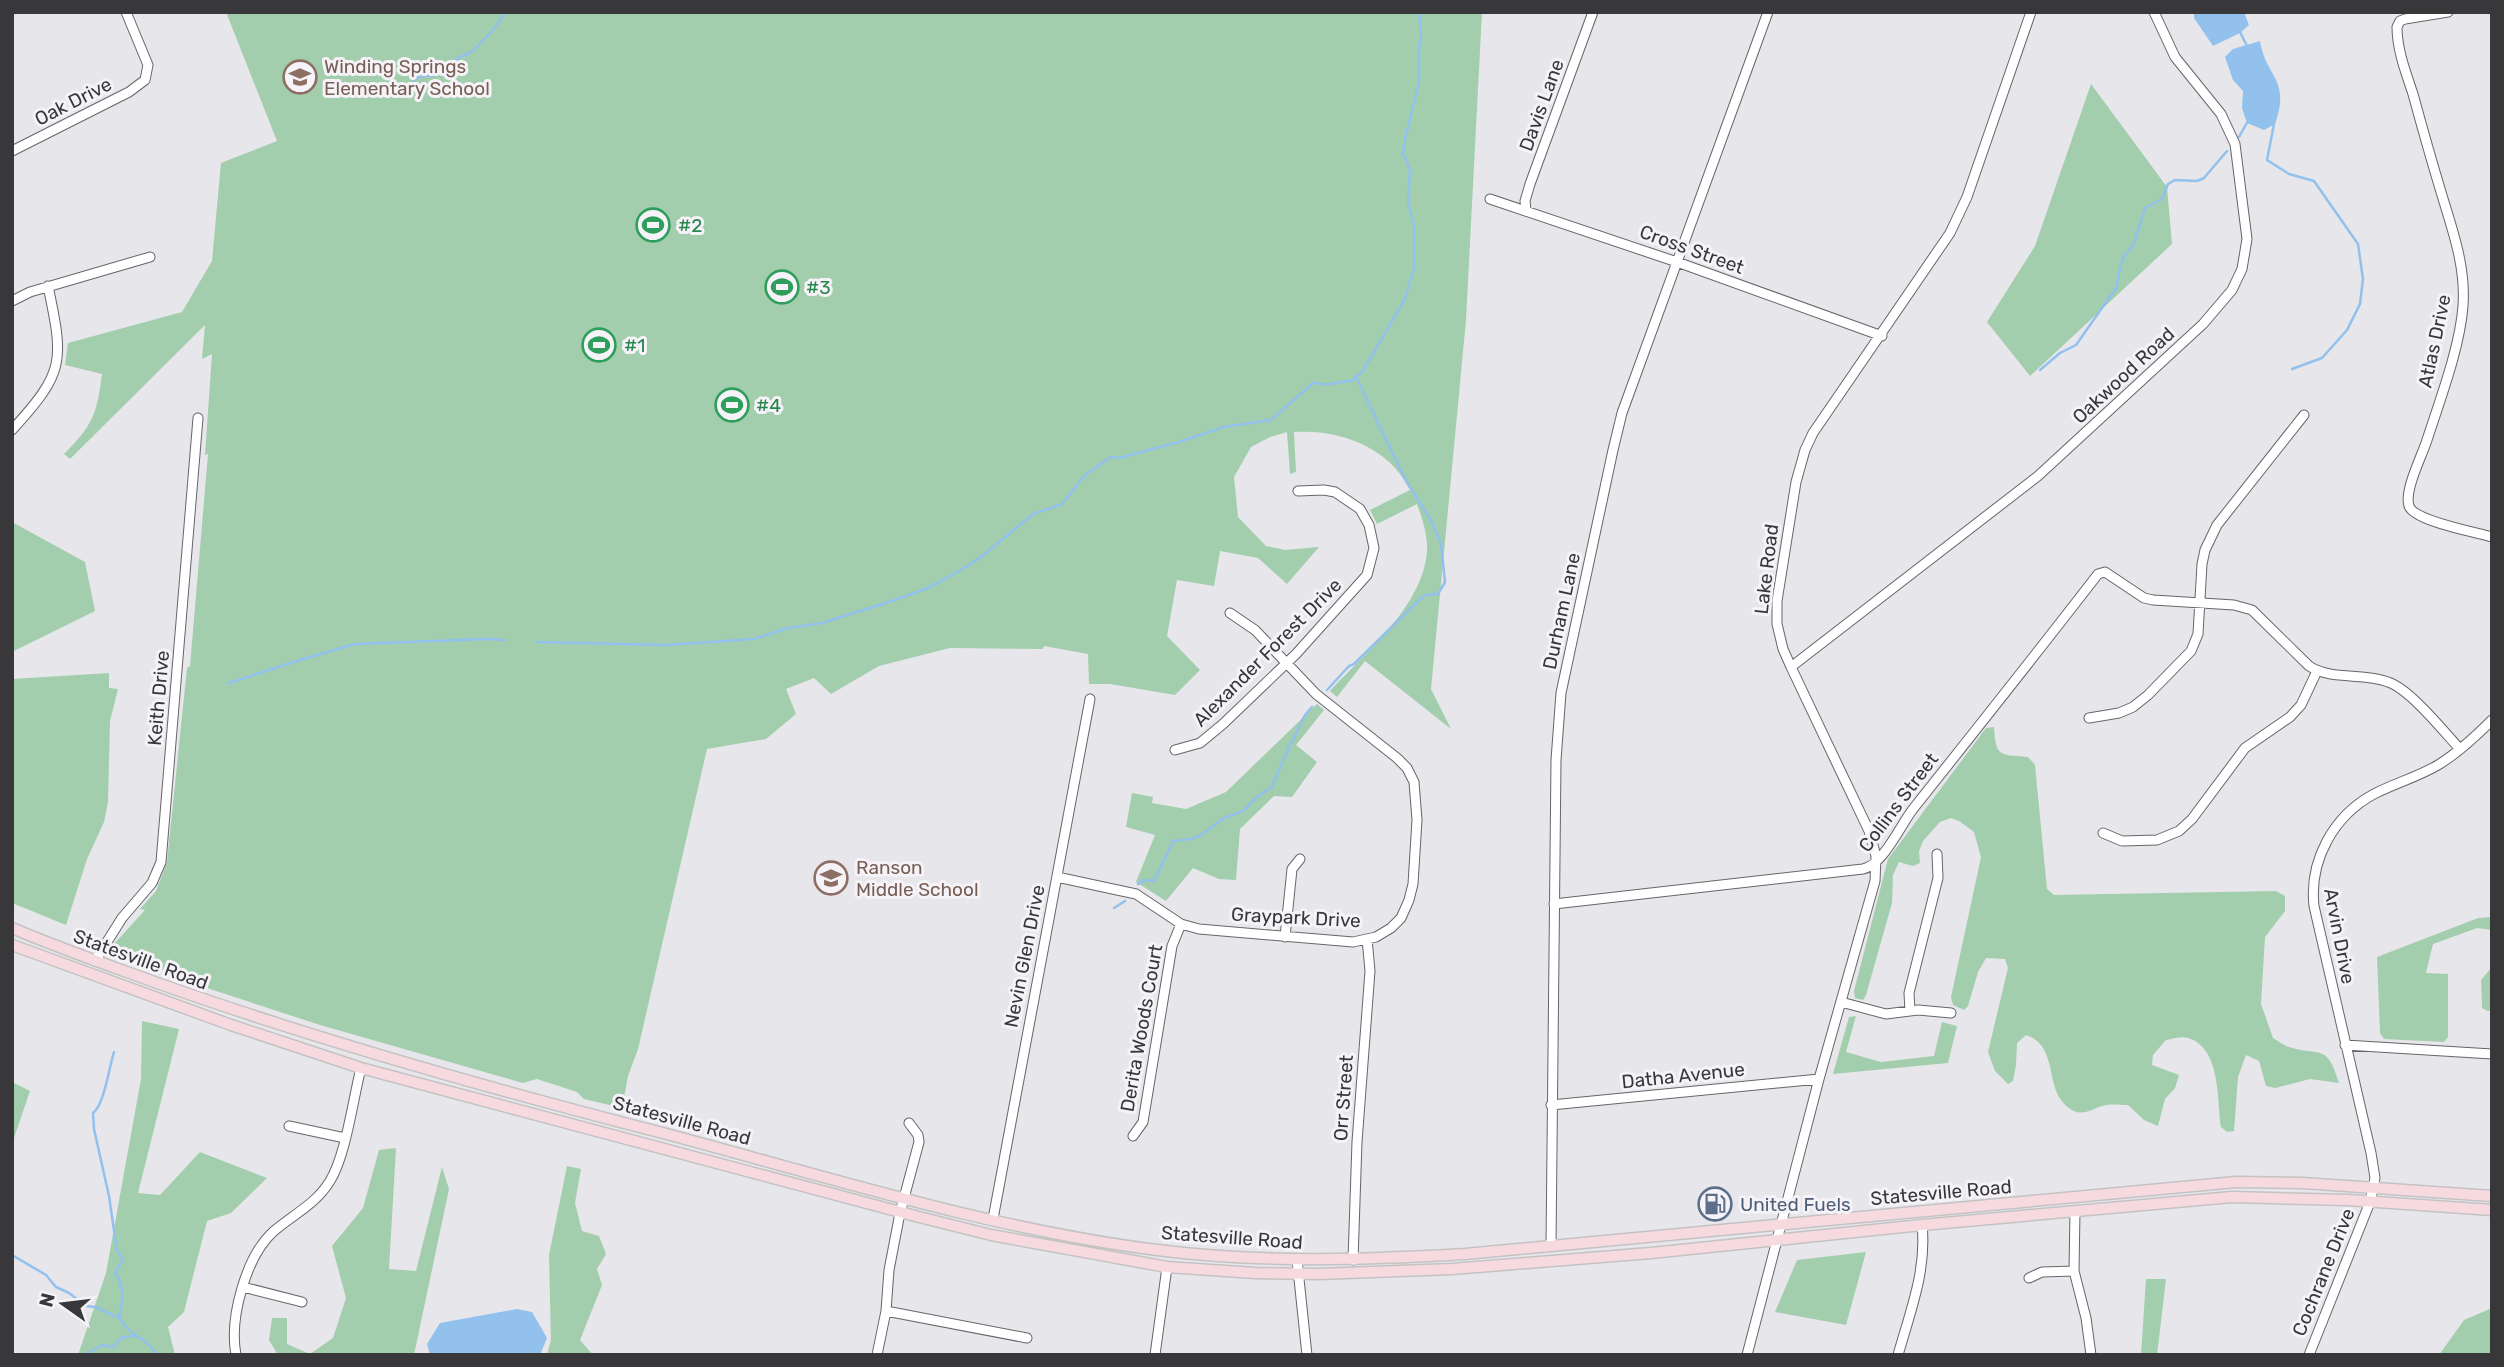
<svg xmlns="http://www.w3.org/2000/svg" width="2504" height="1367" viewBox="0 0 2504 1367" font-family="Rubik,sans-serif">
<rect width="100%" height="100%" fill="#e7e6eb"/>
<path fill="#a3cead" d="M226 12H1482L1466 320 1431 689 1451 729 1365 661 1337 697 1330 691C1366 652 1423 606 1427 551 1428 536 1422 518 1417 504L1377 524 1370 510 1410 490C1389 447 1340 429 1294 432L1296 472 1290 474 1287 432 1270 437 1251 447 1234 477 1238 517 1266 546 1285 550 1319 547 1287 584 1258 558 1220 551 1214 586 1177 580 1167 636 1200 670 1175 695 1110 684H1089L1088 654 1044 646 1043 649 950 648 879 666 831 694 814 678 786 689 796 714 766 739 707 749 638 1049 628 1076 622 1108 584 1099 577 1092 537 1079 523 1083 320 1025 213 990 117 952 114 944 145 910 140 909 156 891 167 862 187 668 190 666 208 454 205 455 212 354 202 359 205 325 70 459 64 454C93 425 97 414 102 374L65 365 68 343 182 312 212 261 221 163 277 141Z
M2091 84 2167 187 2172 244 2030 376 1987 322 2035 246Z
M12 522 85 562 95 611 12 652Z
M109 673V688L118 689 110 721 108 802 104 822 87 859 66 925 12 903V679Z
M1317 704 1324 710 1296 745 1317 762 1292 797 1274 796 1240 829 1236 880 1219 879 1193 868 1166 901 1136 882 1155 835 1126 827 1132 793 1153 797 1152 803 1186 809 1226 792Z
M1994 727C1996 758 1999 754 2028 757L2035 765 2047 889 2054 895 2276 891 2285 896V911L2265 937 2261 1004 2273 1038C2278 1041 2283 1045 2289 1047 2320 1057 2327 1042 2339 1083L2310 1079 2275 1088 2266 1086 2259 1061 2246 1055 2238 1077 2234 1131 2227 1132 2221 1127C2217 1099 2221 1048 2188 1038 2181 1036 2173 1039 2166 1040L2153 1055 2152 1065 2179 1075 2175 1088 2165 1099 2158 1126 2144 1120 2128 1105C2121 1105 2113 1104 2106 1105 2095 1107 2086 1116 2074 1111 2041 1095 2062 1047 2026 1035L2017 1043 2016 1065 2013 1081 2008 1084 1995 1071 1988 1052 2008 968 2005 959 1986 958 1978 972 1968 1006 1964 1010 1953 1005 1951 997 1981 857 1974 832 1959 821 1951 818 1940 822 1923 841 1919 851 1920 863 1913 866 1899 862 1893 875 1892 903 1866 995 1863 1000 1855 998 1854 991 1888 859 1986 728Z
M2492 917V930L2477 928 2433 944 2426 973 2448 974V1037L2444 1042 2384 1039 2380 1033 2377 957 2478 918Z
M2492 967V1010L2488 1011 2482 1008 2481 980Z
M1856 1016 1846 1052 1881 1062 1934 1056 1942 1022 1957 1026 1948 1063 1833 1074 1849 1017Z
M142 1021 179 1029 138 1193 160 1195 200 1152 267 1178 231 1213 207 1221 184 1312 168 1327 175 1355H78L106 1273 141 1079Z
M14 1083 30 1091 12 1144V1085Z
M396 1148 389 1269 416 1271 442 1167 449 1189 414 1355H278L269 1340 272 1318H287V1344L310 1354 333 1338 346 1298 332 1246 363 1208 379 1150Z
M567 1166 581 1169 575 1203 582 1231 599 1236 606 1254 597 1269 602 1285 580 1340 593 1355H547L551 1340 549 1255Z
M1866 1252 1846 1325 1775 1312 1797 1260Z
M2146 1279H2166L2157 1355H2141Z
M2492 1308V1355H2439L2464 1320Z"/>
<path fill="#92c1ed" d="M2194 12H2244L2249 25 2240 33 2213 46 2194 18Z
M2260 41C2266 78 2291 79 2275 124L2264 130 2247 123 2242 108 2243 91 2233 80 2225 57 2233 49Z
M517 1309 532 1312 547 1338 540 1355H430L427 1344 440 1323Z"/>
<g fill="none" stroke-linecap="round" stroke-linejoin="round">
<path stroke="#92c1ed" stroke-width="2.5" d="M2240 32 2248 48
M412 86 417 77 437 75 460 57 473 51 493 30 506 12
M2274 124 2267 160 2289 174 2314 181 2358 244 2363 279 2360 304 2347 330 2322 358 2292 369
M2239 137 2248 121
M2040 370 2060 353 2076 345 2116 288 2121 264 2124 256 2133 246 2145 208 2162 199 2168 184 2175 180 2197 181 2204 178 2227 151
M537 642 666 645 754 639 788 628 822 623 892 601 928 588 961 570 981 557 1033 514 1062 504 1085 475 1111 457 1119 458 1179 442 1224 427 1271 420 1314 382C1326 388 1338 381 1351 381L1362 372 1404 301 1414 269V225L1408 203 1410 170 1403 153 1405 139 1419 82V47L1421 36 1419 12
M229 683 300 660 355 644 486 639 505 640
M1327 690 1349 666 1354 664 1420 599 1426 595 1438 594 1445 582 1441 544 1432 522 1405 479 1356 377
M1138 884 1144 880 1154 881 1173 841 1191 839 1201 835 1224 818 1243 811 1257 797 1272 787 1283 760 1305 715 1312 707
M1114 908 1125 901
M114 1052C109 1068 104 1105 93 1113L94 1129 109 1196 117 1251 123 1259 115 1273C125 1288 123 1300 119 1318
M12 1255 46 1275 56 1287 69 1293 86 1306 95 1307 119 1318 129 1330 148 1344 158 1355
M85 1355 102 1345 114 1347 121 1338 137 1335"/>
<defs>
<path id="minor" d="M2448 12 2405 19 2400 21 2397 27C2397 50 2406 73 2413 94 2422 127 2431 159 2441 192 2452 229 2466 266 2463 306 2460 347 2440 400 2427 440 2422 456 2404 490 2409 506 2414 521 2475 532 2492 537
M12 151 129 92 145 80 148 65 126 12
M1490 199 1677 262 1882 336
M1526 210 1525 201 1530 184 1593 12
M12 301 30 292 150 257
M12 430C65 372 64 362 48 286
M1791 667 2038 476 2203 324 2232 290 2242 269 2247 239 2235 144 2221 114 2175 57 2154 12
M2089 718 2119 713 2133 707 2148 695 2191 651 2198 634 2202 564 2205 550 2217 525 2304 415
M1175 750 1200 743 1223 724 1296 654 1367 575 1374 548 1369 525 1360 509 1335 492 1324 490 1298 491
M2103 833 2122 841 2157 840 2179 831 2192 819 2245 748 2290 717 2301 705 2317 671
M1057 877 1136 894 1181 924 1199 929 1353 942 1376 937 1391 928 1401 918 1409 900 1413 884 1417 820 1414 782 1407 768 1397 758 1316 694 1255 630 1230 613
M1554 904 1863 869C1883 865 1900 826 1913 809 1975 731 2037 653 2098 574L2105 572 2144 598 2153 600 2234 605 2252 610 2309 666C2332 681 2363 672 2388 682 2410 689 2444 732 2460 749
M1285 937 1292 869 1300 859
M95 961 122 918 152 883 161 862 198 418
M1841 1002 1886 1014 1918 1010 1951 1013
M1910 1011 1909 993 1938 878 1937 854
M2345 1045 2492 1054
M1551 1105 1819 1079
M289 1126 345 1138
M1133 1136 1143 1122 1172 946 1181 924
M2075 1211 2074 1271 2086 1318 2091 1355
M993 1219 1090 699
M1551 1246 1556 760 1561 693 1613 450 1622 413 1768 12
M1297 1260 1307 1355
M1353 1260 1357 1142 1370 971 1367 939
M2029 1278 2042 1272 2074 1271
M243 1287 302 1302
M886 1311 1027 1338
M236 1355C229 1318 246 1256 274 1231 294 1214 316 1204 330 1181 346 1155 353 1099 361 1068
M877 1355 886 1311 889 1270 900 1213 919 1142 918 1135 909 1123
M1155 1355 1167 1267
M1747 1355 1819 1079 1875 881 1876 856 1869 831 1791 667 1783 649 1777 624V601L1796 482 1805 450 1813 433 1950 233 1967 197 2031 12
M1898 1355C1910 1312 1927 1270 1922 1225
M2309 1355 2370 1202 2375 1178 2371 1153 2314 906C2309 861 2333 816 2374 794 2395 783 2418 777 2438 765 2458 753 2476 736 2492 720"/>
<path id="major" d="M12 928C61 949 111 966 160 984 324 1042 491 1089 659 1132 822 1175 989 1229 1157 1250 1260 1263 1362 1260 1465 1254L2236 1182 2303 1183 2492 1196
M12 945 231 1025 361 1068 919 1217 991 1235 1167 1267 1255 1273 1319 1274 1452 1269 1651 1253 1922 1225 2232 1197 2348 1200 2492 1210"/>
</defs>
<use href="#minor" stroke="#66656a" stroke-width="11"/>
<use href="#major" stroke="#c3c3c4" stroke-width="13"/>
<use href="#minor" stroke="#fff" stroke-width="9"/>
<use href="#major" stroke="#f7dae0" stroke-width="10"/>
</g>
<defs>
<symbol id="school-ring" viewBox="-11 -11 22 22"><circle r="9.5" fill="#f5f3f8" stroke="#8d6e63" stroke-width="1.5"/><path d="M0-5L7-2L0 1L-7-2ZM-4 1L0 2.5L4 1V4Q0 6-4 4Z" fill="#8d6e63"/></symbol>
<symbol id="stadium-ring" viewBox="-11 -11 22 22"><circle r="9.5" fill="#f5f3f8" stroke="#2e9e5b" stroke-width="1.5"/><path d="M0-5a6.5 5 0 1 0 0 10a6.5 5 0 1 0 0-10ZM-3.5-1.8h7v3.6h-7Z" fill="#2e9e5b"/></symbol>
<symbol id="fuel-ring" viewBox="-11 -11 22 22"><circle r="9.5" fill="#f5f3f8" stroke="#5c6f8a" stroke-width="1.5"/><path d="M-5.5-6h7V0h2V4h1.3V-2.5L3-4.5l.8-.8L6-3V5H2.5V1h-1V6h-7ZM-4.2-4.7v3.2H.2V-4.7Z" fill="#5c6f8a"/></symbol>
</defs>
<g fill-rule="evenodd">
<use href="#school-ring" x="281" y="58" width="38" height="38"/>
<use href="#stadium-ring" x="634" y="206" width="38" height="38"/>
<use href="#stadium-ring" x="763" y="268" width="38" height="38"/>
<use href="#stadium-ring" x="580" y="326" width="38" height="38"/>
<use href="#stadium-ring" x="713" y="386" width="38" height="38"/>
<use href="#school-ring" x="812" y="859" width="38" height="38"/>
<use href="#fuel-ring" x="1696" y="1185" width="38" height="38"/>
</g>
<g text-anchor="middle" stroke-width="6" stroke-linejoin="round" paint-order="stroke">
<g font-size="19" fill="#785e54" stroke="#f5f3f8" text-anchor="start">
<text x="324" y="73">Winding Springs<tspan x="324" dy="22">Elementary School</tspan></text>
<text x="856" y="874">Ranson<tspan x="856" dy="22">Middle School</tspan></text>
</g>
<g font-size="19" fill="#38383a" stroke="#f5f3f8">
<text transform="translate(73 101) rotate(-27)" y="7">Oak Drive</text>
<text transform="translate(1541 105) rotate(-70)" y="7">Davis Lane</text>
<text transform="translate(1692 249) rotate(20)" y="7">Cross Street</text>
<text transform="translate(2434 341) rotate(-78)" y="7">Atlas Drive</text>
<text transform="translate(2123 375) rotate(-43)" y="7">Oakwood Road</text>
<text transform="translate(1766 569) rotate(-83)" y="7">Lake Road</text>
<text transform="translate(1561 611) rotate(-78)" y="7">Durham Lane</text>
<text transform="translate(1267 652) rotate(-45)" y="7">Alexander Forest Drive</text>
<text transform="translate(158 698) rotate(-85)" y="7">Keith Drive</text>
<text transform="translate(1898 802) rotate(-53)" y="7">Collins Street</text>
<text transform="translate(1296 917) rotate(3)" y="7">Graypark Drive</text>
<text transform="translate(2340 936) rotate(79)" y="7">Arvin Drive</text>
<text transform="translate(1024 956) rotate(-79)" y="7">Nevin Glen Drive</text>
<text transform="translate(141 959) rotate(20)" y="7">Statesville Road</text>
<text transform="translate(1141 1028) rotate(-80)" y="7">Derita Woods Court</text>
<text transform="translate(1683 1075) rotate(-6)" y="7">Datha Avenue</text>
<text transform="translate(1343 1098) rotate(-86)" y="7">Orr Street</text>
<text transform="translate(682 1120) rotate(15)" y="7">Statesville Road</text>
<text transform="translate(1941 1192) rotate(-5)" y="7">Statesville Road</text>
<text transform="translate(1232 1237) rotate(4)" y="7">Statesville Road</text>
<text transform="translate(2323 1272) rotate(-68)" y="7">Cochrane Drive</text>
</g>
<g font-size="19" fill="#27864d" stroke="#f5f3f8" text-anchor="start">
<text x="678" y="232">#2</text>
<text x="806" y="294">#3</text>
<text x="624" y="352">#1</text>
<text x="756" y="412">#4</text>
</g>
<g font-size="19" fill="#4e5e75" stroke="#f5f3f8" text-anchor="start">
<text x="1740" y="1211">United Fuels</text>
</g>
</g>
<rect width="2504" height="1367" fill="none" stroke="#38383a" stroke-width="28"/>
<g transform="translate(63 1304) rotate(284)" stroke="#f5f3f8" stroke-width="5" paint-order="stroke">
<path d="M0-5L12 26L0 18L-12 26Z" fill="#38383a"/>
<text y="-10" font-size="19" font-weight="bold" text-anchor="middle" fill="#38383a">N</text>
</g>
</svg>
